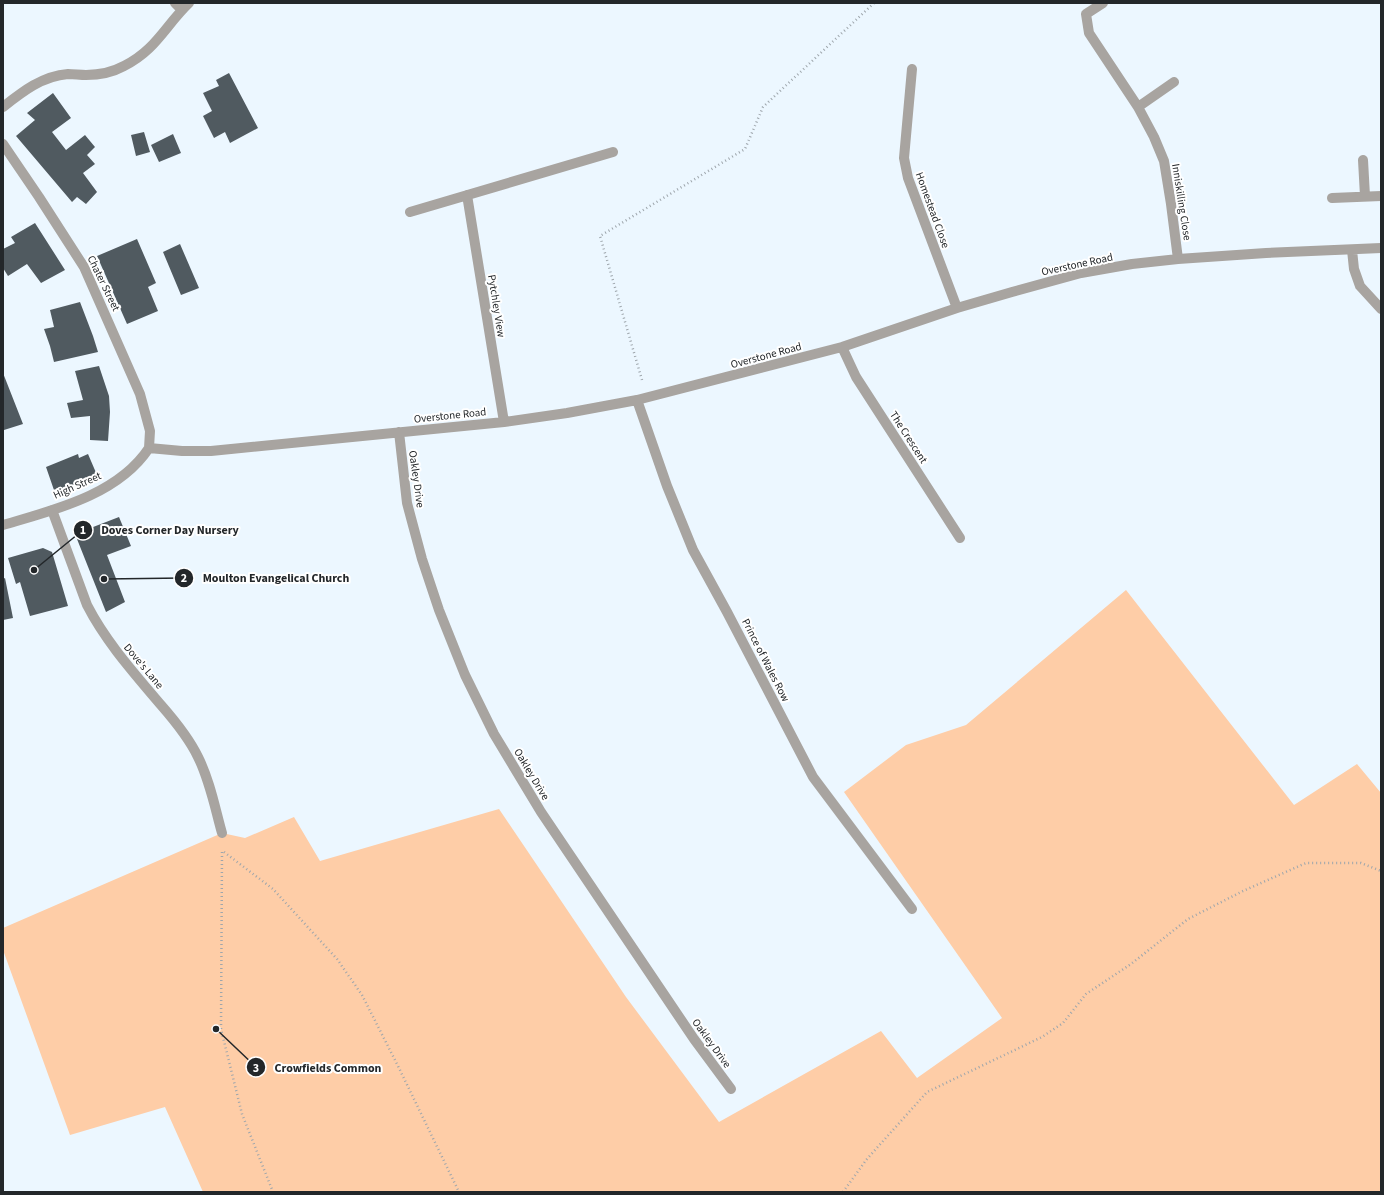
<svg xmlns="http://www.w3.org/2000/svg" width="1384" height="1195" viewBox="0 0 1384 1195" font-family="'Source Sans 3',sans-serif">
<rect width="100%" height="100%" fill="#ecf7ff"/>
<path fill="#fecda7" d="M1126 590 1294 805 1357 764 1381 793V1192H203L165 1107 70 1135 3 950V928L222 833 245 838 294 817 320 861 499 809 626 997 719 1122 881 1031 917 1078 1002 1018 844 792 906 745 966 725Z"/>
<path fill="#505a60" d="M229 73 258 128 230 143 225 132 214 138 203 116 212 111 203 93 219 86 216 80Z
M53 93 71 118 52 132 66 150 85 135 95 147 87 155 95 164 83 173 97 192 86 204 77 197 72 202 16 136 35 120 27 113Z
M144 132 150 152 136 156 131 135Z
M173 134 181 153 159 162 151 145Z
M35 223 65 270 41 283 27 264 8 276 3 268V249L15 243 11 237Z
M137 239 156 283 148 287 158 311 127 324 97 256Z
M180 244 199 288 181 295 163 252Z
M80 302 93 336 98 352 54 362 50 346 44 329 54 327 50 310Z
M99 366 109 396 110 412 108 441 90 440V416L71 418 67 403 83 400 75 371Z
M3 373 23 424 4 430 3 427Z
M78 454 79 458 88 454 97 475 55 493 46 467Z
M119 517 131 546 107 555 125 602 106 612 75 534Z
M43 548 52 552 68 606 30 616 20 582 16 584 8 558Z
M5 578 13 618 3 620V579Z"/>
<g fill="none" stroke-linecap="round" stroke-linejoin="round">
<path stroke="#9ea6ac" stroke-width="2.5" stroke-dasharray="1 3" stroke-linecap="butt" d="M642 380 600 236 745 149 763 107 874 3
M222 852 221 1029 242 1114 273 1192
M224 852 273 889 337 959 362 995 397 1064 459 1192
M843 1192 867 1159 927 1092 1042 1037 1063 1023 1086 994 1131 964 1188 919 1243 891 1306 863H1361L1381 871"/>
<path stroke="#a8a4a0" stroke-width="10" d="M175 3 182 10
M1103 3 1086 14 1089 33 1138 107 1154 137 1164 161 1171 204 1178 259
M912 69 904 158 908 178 957 308
M3 107C22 92 42 76 68 74 74 74 80 75 86 75 99 75 113 72 124 66 156 50 165 26 189 3
M1138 107 1174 82
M3 144 39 197 84 267 140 394 150 431 149 448
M1363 160 1365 196
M467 195 504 422
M1332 198 1381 196
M410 212 613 152
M1352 250 1354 269 1360 286 1381 309
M842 347 856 377 960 538
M637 400 667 486 693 550 727 612 813 777 912 909
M399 432 407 503 422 559 439 610 465 675 494 734 541 812 694 1039 731 1089
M149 448 182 451H211L504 422 567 413 637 400 842 347 957 308 1012 292 1081 273 1132 264 1178 259 1266 253 1381 248
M52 510 87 605C106 642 134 673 161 705 175 721 189 738 198 757 210 781 215 808 222 833
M3 525C54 510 118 495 149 448"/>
</g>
<g text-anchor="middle" stroke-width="4" stroke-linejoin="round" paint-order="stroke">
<g font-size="11" fill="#23272a" stroke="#fff">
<text transform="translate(1182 202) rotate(81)" y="4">Inniskilling Close</text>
<text transform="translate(933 210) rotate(70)" y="4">Homestead Close</text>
<text transform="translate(1077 264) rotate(-12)" y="4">Overstone Road</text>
<text transform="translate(104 283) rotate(64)" y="4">Chater Street</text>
<text transform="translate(497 306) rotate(81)" y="4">Pytchley View</text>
<text transform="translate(766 355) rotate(-15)" y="4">Overstone Road</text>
<text transform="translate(450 415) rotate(-6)" y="4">Overstone Road</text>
<text transform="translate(909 437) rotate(57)" y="4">The Crescent</text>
<text transform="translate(417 479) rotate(82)" y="4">Oakley Drive</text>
<text transform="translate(77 485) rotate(-24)" y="4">High Street</text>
<text transform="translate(766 660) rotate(63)" y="4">Prince of Wales Row</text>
<text transform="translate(144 666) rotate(50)" y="4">Dove's Lane</text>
<text transform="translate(532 774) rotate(59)" y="4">Oakley Drive</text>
<text transform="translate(712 1043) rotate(54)" y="4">Oakley Drive</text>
</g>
</g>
<path fill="none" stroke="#23272a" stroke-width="1.5" d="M34 570L83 530M104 579L184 578M216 1029L256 1067"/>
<g fill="#23272a" stroke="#fff" stroke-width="1.5">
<circle cx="34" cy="570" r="4"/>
<circle cx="104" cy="579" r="4"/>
<circle cx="216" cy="1029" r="4"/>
<circle cx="83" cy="530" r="10"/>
<circle cx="184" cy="578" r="10"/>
<circle cx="256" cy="1067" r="10"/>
</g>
<g font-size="12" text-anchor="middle" font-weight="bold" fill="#fff">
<text x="83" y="534">1</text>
<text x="184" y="582">2</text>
<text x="256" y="1072">3</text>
</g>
<g font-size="12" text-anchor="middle" font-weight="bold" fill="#23272a" stroke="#fff" stroke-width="4" stroke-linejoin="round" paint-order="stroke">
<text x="170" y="534">Doves Corner Day Nursery</text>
<text x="276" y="582">Moulton Evangelical Church</text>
<text x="328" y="1072">Crowfields Common</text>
</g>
<rect width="1384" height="1195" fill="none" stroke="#23272a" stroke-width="8"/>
</svg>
